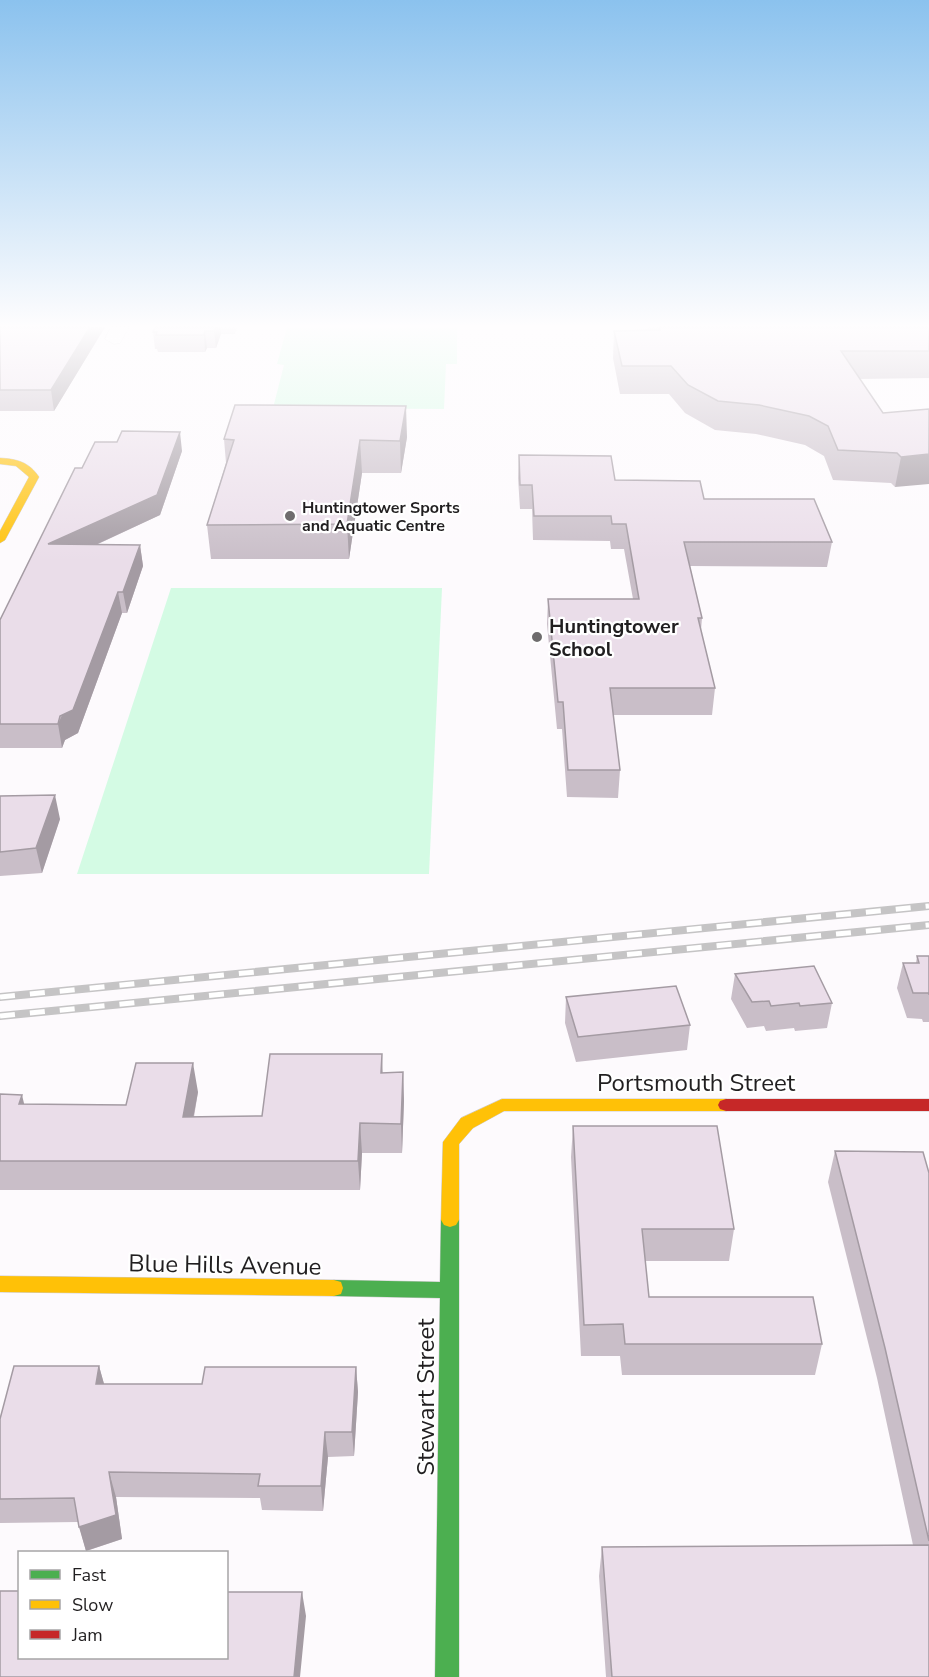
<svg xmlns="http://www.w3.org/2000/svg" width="929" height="1677" viewBox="0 0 929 1677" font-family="'Nunito Sans',sans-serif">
<rect width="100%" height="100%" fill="#fdfafd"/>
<path fill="#d4fbe4" d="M287 327H457V364H446L444 409 273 408 284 365 277 364Z
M171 588H442L429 874H77Z"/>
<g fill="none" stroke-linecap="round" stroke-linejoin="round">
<defs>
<path id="street" d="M111 327H129L120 343 114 344 105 339Z"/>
<path id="fast" d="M450 1213 456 1215 459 1220V1677H435L440 1298 334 1296 327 1294 325 1288 327 1282 334 1280 440 1282 441 1220 444 1215Z"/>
<path id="slow" d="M0 458C17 459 29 462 39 477L5 540 0 543V531L29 477 16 466 0 464Z
M502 1099H726L732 1101 734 1105 732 1109 726 1111H504L473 1128 459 1144V1220L456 1225 450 1227 444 1225 441 1220 443 1142 461 1118Z
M0 1276 334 1280 341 1282 343 1288 341 1294 334 1296 0 1292Z"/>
<path id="jam" d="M726 1099H929V1111H726L720 1109 718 1105 720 1101Z"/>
</defs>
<use href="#street" stroke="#cdcbcd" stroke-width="1"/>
<use href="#fast" stroke="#cdcbcd" stroke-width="1"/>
<use href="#slow" stroke="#cdcbcd" stroke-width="1"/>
<use href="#jam" stroke="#cdcbcd" stroke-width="1"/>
<use href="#street" fill="#fffeff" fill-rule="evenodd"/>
<use href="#fast" fill="#4caf50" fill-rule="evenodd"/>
<use href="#slow" fill="#ffc107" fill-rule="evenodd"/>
<use href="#jam" fill="#c62828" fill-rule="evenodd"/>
<defs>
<path id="rail" d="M0 997 929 906
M0 1016 929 925"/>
</defs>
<use href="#rail" stroke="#c5c4c5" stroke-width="8"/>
<use href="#rail" stroke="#fff" stroke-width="5" stroke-dasharray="15" stroke-linecap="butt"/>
</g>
<path fill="#c9bec8" d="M0 327H105L54 411H0Z
M155 327H237L235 334H221L216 348H207L205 352H158L157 349H155L153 332Z
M648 327H929V378L860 379 883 413 929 409 895 487 891 483 833 480 824 456 805 445 756 434 715 430 685 413 669 394H620L613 358 614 331 649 330Z
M407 437 401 473H362L349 559H211L207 525 226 463 224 439Z
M182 451 160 515 96 545H140L143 566 127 613H122L78 733 65 740 62 748H0V620L82 468Z
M519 455 615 480 704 499 832 542 827 567 690 566 702 618 701 630 715 688 712 715H613L620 770 618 798 567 797 562 729H557L547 624 548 599H633L624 549H611L610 541 533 540 532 509H520L518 478Z
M0 796 60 819 42 873 0 876Z
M917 956H929V1022H923L922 1019 907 1018 897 988 903 963H916Z
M735 974 832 1003 827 1028 795 1031 794 1028 766 1031 764 1026 747 1028 731 999Z
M566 997 690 1025 687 1050 576 1062 565 1023Z
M403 1072 404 1101 402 1153H362L360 1190H0V1094L24 1104 126 1105 198 1092 194 1117 262 1116 383 1073Z
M573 1126 734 1229 729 1261H645L649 1297 822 1344 815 1375H622L620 1356H581L571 1157Z
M835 1151 929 1173V1677H606L599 1576 602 1547 913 1545 877 1378 828 1182Z
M99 1366 104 1384H202L356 1367 358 1392 354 1456 328 1457 323 1511 262 1510 260 1498 116 1497 122 1539 86 1551 78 1522 0 1523V1419Z"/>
<path fill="#a49ba3" d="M90 327H105L54 411 51 390Z
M215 327H220L221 334 216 348 214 331Z
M205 331 207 348 205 352 204 335Z
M406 406 407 437 401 473 400 441Z
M180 432 182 451 160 515 52 565 48 544Z
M360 440 362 473 349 559 347 524Z
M929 454V484L895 487 901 457Z
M140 545 143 566 127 613 123 592Z
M118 592 122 613 78 733 65 740 62 748 58 724Z
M55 795 60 819 42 873 36 848Z
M382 1054 383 1083 381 1073Z
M193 1063 198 1092 188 1146 183 1117Z
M403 1072 404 1101 402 1153 401 1124Z
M22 1095 29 1124 19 1104Z
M360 1123 362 1153 360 1190 358 1161Z
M99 1366 106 1391 96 1384Z
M356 1367 358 1392 354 1456 352 1432Z
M325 1432 328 1457 323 1511 321 1486Z
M109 1472 116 1497 122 1539 86 1551 79 1527Z
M302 1592 306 1616 300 1677H294Z"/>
<path fill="#eadde9" stroke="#a49ba3" stroke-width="1.5" d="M0 327H90L51 390H0Z
M155 327H215L214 331H205L204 335H156L157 332H153Z
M659 327H929V351H841L883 413 929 409V454L901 457 897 453 838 450 828 426 809 416 759 405 718 401 688 385 671 366H622L614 331 660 330Z
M235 405 406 406 400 441 360 440 347 524 207 525 234 440 224 439Z
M122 431 180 432 157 495 48 544 140 545 123 592H118L73 710 60 716 58 724H0V620L75 468H82L95 442H117Z
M519 455 611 456 615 480 700 481 704 499H814L832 542H684L702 618H698L715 688H610L620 770H568L563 702H558L548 599H639L626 524H612L611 516H534L532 485H520Z
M55 795 36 848 0 852V796Z
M917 956H929V995V993H913L903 963H919Z
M814 966 832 1003 800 1006 799 1003 771 1006 769 1001 752 1002 735 974Z
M676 986 690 1025 578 1037 566 997Z
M270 1054H382L381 1073 403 1072 401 1124 360 1123 358 1161H0V1094L22 1095 19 1104 126 1105 136 1063H193L183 1117 262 1116Z
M573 1126H717L734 1229H642L649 1297H813L822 1344H625L623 1324 584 1325Z
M835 1151 923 1152 929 1173V1541L885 1348Z
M14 1366H99L96 1384H202L205 1367H356L352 1432H325L321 1486H258L260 1474 109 1472 116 1515 79 1527 74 1498 0 1499V1419Z
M929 1545V1677H612L602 1547Z
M0 1591H20V1658H226V1592H302L294 1677H0Z"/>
<linearGradient id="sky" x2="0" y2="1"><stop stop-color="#8bc2ee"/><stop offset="0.58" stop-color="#fefdfe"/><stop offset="1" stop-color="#fefdfe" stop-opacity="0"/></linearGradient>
<rect width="929" height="562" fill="url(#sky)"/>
<g fill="#6e6c6d" stroke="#fff" stroke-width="2">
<circle cx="290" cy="516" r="6"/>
<circle cx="537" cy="637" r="6"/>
</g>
<g text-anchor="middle" stroke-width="4.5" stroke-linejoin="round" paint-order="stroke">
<g font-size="16" font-weight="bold" fill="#211f20" stroke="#fff" text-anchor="start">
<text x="302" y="513">Huntingtower Sports<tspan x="302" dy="18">and Aquatic Centre</tspan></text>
</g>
<g font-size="20" font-weight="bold" fill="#211f20" stroke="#fff" text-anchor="start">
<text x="549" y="633">Huntingtower<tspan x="549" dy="23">School</tspan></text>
</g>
<g font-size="24" fill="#211f20" stroke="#fff">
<text x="696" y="1091">Portsmouth Street</text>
<text transform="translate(225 1265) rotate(1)" y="8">Blue Hills Avenue</text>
<text transform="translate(426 1397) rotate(-90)" y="8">Stewart Street</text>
</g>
</g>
<rect x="18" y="1551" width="210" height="108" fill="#ffffff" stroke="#a6a5a6" stroke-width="1.5"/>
<rect x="30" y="1570" width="30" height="9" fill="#4caf50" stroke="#a6a5a6" stroke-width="1.5"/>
<text x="72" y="1581" font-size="18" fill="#211f20">Fast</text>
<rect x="30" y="1600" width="30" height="9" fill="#ffc107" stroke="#a6a5a6" stroke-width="1.5"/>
<text x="72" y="1611" font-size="18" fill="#211f20">Slow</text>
<rect x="30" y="1630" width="30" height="9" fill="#c62828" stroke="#a6a5a6" stroke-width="1.5"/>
<text x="72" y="1641" font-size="18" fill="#211f20">Jam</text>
</svg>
